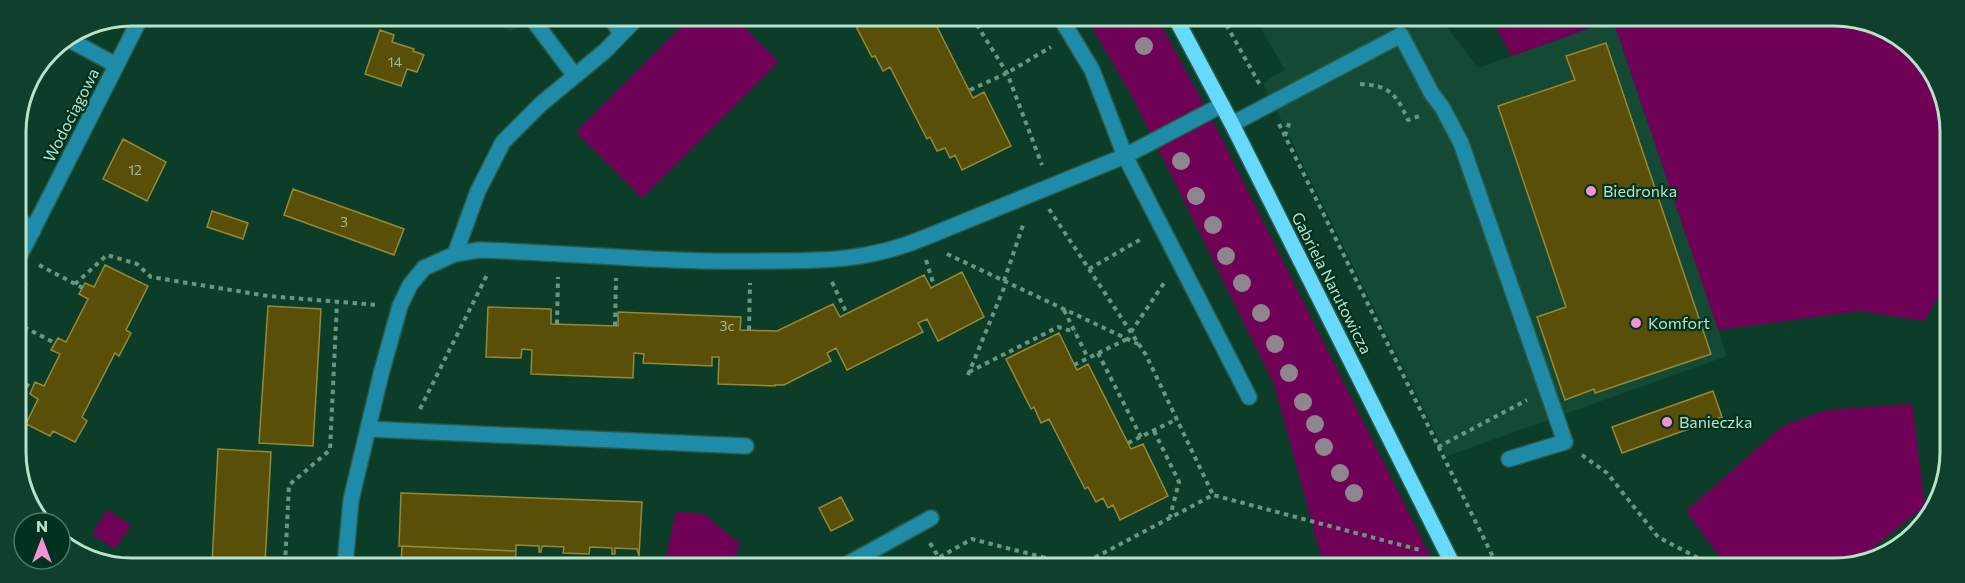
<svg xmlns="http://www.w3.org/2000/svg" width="1965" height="583" viewBox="0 0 1965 583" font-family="Commissioner,sans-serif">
<rect width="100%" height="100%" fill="#0c3d28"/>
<path fill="#144a33" d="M469 16H539L511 31Z
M1255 18H1440L1478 68 1613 20 1727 356 1447 456 1263 83 1285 70Z"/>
<path fill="#6f0257" d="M692 16H733L779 62 642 198 576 132Z
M1086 17H1157L1218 131 1436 567H1324L1274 384 1134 100Z
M1490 18 1863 19 1921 55 1948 109 1947 279 1945 286 1924 321 1860 311 1718 330 1613 20 1512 56Z
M1912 404 1925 506 1858 560 1840 568H1728L1686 511 1784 425 1827 410Z
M107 510 131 525 115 549 92 534Z
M676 512 704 514 740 544 731 565H661L664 564Z"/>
<path fill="#594f08" stroke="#968935" stroke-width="1.5" d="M851 17H932L973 98 984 92 1011 146 962 170 955 155 950 158 945 148 937 151 930 137 927 139 890 67 883 71 875 56 872 57Z
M380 30 394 35 392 42 414 49 413 51 424 55 417 72 407 69 401 86 365 74Z
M1606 43 1711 354 1595 393 1594 389 1565 400 1537 317 1566 307 1498 106 1575 80 1566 56Z
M123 139 166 162 147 201 103 179Z
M293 189 404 229 394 255 284 215Z
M212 211 248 223 243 239 207 227Z
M105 265 148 286 126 330 131 333 119 356 115 353 82 417 87 421 75 442 53 431 50 436 26 424 38 399 30 394 35 382 44 386 60 354 51 350 58 338 66 342 88 299 79 294 85 283 94 287Z
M962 272 984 317 938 341 927 319 918 323 923 332 847 370 836 348 827 353 831 361 784 385H775V386L718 384 719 357H712V366L643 363 644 354 634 353 633 378 531 374 532 350 522 349 521 358 486 357 488 307 551 309V324L618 326V312L741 317 740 330 777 331 833 304 840 317 924 275 931 288Z
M268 306 321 309 313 446 259 443Z
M1059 333 1077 370 1088 364 1131 449 1143 444 1168 496 1120 520 1113 505 1108 508 1103 498 1096 502 1088 487 1085 489 1049 419 1041 423 1034 407 1031 409 1006 359Z
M1713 391 1722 417 1622 453 1612 427Z
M218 449 271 452 265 564H212Z
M401 493 642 502 639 556 637 549 615 548V554H612V548L590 547 589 554 563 553 564 547 542 546 541 552H539V546L516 545V551L399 546Z
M841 497 853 520 831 531 819 508Z
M402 546 516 551 515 565H401Z"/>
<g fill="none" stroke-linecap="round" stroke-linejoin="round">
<defs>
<path id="minor" d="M530 16 575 76
M610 16 621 34
M1060 17 1092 70 1125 156 1249 397
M66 38 116 65
M1232 124 1401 35 1432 94 1442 107 1461 143 1565 442 1509 459
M16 216 33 231
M455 254 478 191 503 142 541 104 605 51 639 16
M16 263 142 15
M368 429 746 446
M345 565 351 500 381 374 400 306 410 285 424 268 455 254 479 250C574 253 668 263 763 261 823 261 868 261 924 238L1125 156 1222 105
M844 566 931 518"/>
<path id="major" d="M1175 17 1232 124 1454 567"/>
</defs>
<use href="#minor" stroke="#2b5b45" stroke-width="18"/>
<use href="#major" stroke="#2b5b45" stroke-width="18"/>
<path stroke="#699680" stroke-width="4" stroke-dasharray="4.5 4.5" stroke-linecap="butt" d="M972 17 1007 73 1042 165
M1222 17 1260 85
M1360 84C1391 86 1396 94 1408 120L1422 115
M970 90 1007 73 1051 47
M1279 124 1498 567
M1285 136 1290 121
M1049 209 1146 355 1213 495
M947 254 1138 344
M926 260 934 286
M39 265 83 288
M1089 269 1143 238
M1004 281 1024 222
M832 282 847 314
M75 284 107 255 137 264 151 277 268 296 377 305
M16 301 26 283
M1064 310 1088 358
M16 323 55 343
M557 324 558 277
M615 326 616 278
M749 330 750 283
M1131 332 1164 283
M1098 353 1141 437
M1074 365 1127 339
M969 372 1058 327 1075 332
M968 375 1006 283
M17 380 33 388
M420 409 488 273
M1154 431 1179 482 1170 517
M1128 443 1177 419
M1438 447 1527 400
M1582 455 1607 473 1658 537 1717 568
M930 543 944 566
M285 564 289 485 330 450 337 303
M924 566 972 539 1077 566
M1079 566 1213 495 1420 550"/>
<use href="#minor" stroke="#1e8ba8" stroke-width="15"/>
<use href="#major" stroke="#66dafd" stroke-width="15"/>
</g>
<g fill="#8e868f">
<circle cx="1144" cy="46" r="9"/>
<circle cx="1181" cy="161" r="9"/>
<circle cx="1196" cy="196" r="9"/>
<circle cx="1213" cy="225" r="9"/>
<circle cx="1226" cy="256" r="9"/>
<circle cx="1242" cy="283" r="9"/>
<circle cx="1261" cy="313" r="9"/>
<circle cx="1275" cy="344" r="9"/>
<circle cx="1289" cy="373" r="9"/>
<circle cx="1303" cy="402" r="9"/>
<circle cx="1315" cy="424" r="9"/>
<circle cx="1324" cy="447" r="9"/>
<circle cx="1340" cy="473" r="9"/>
<circle cx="1354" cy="493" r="9"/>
</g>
<g fill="#f491d3" stroke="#00321f" stroke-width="2">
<circle cx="1591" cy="191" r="6"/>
<circle cx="1636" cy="323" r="6"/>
<circle cx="1667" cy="422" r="6"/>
</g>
<g text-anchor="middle" stroke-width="4.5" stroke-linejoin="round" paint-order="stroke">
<g font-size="14" fill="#a1bd9a">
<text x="395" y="67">14</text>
<text x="135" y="175">12</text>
<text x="344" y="227">3</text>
<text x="727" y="331">3c</text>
</g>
<g font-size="16" fill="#b9e2cb" stroke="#00321f">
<text transform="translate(71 115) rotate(-63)" y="6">Wodociągowa</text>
<text transform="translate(1332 283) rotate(63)" y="6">Gabriela Narutowicza</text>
</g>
<g font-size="16" fill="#b9e2cb" stroke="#00321f" text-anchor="start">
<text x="1603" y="197">Biedronka</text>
<text x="1648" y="329">Komfort</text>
<text x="1679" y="428">Banieczka</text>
</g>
</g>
<path d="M0 0H1965V583H0ZM132 26H1834A106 106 0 0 1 1940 132V452A106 106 0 0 1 1834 558H132A106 106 0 0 1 26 452V132A106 106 0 0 1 132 26Z" fill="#0f402d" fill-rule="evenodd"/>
<path fill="none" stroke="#b9e2cb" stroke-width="3" d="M132 26H1834A106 106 0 0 1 1940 132V452A106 106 0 0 1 1834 558H132A106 106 0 0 1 26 452V132A106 106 0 0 1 132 26Z"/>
<g transform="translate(42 541)"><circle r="28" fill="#00321f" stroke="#4a7864" stroke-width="1.5"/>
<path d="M0-4.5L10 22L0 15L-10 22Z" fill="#f491d3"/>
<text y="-9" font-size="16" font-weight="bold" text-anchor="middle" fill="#b9e2cb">N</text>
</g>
</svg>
